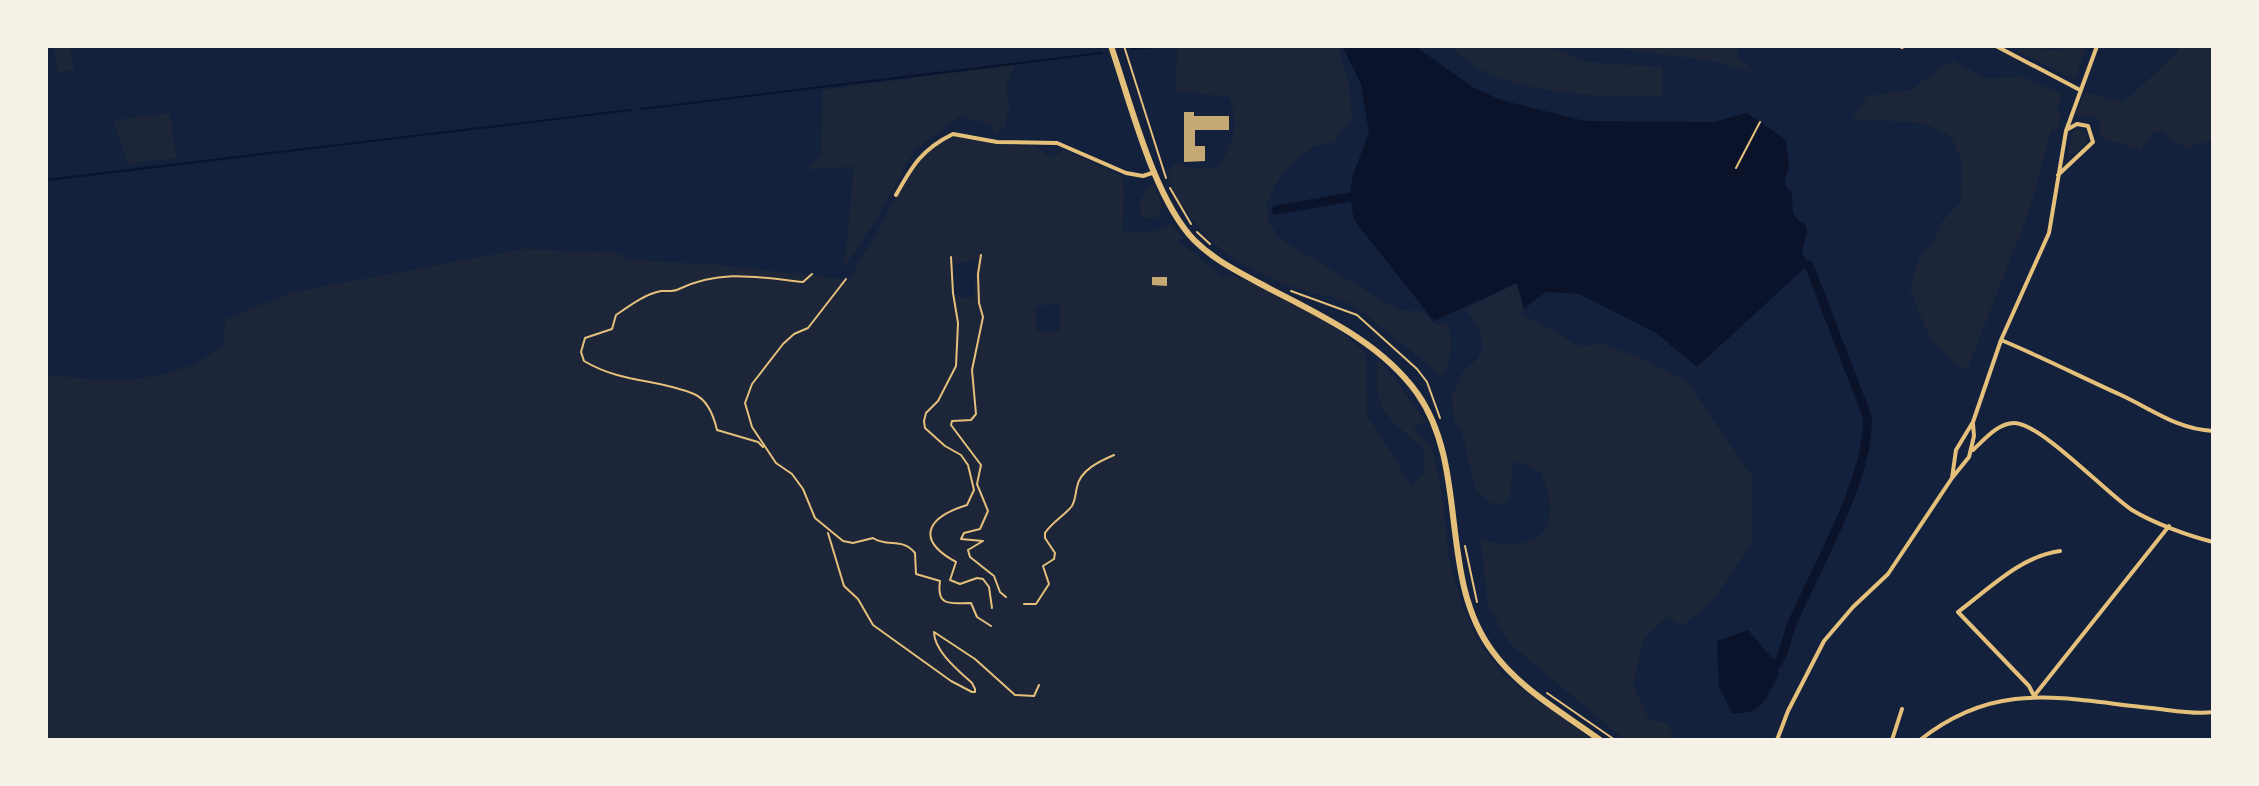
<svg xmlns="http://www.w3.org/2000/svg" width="2259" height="786" viewBox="0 0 2259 786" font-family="'Noto Sans',sans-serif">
<rect width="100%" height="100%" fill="#14213d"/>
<path fill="#1d2539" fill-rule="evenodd" d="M54 46H70L74 70 58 72Z
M1177 46H1337L1349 83 1352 118 1334 142 1312 147 1282 173 1266 204 1268 220 1279 238 1399 310 1423 311 1437 326 1448 323C1453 339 1453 363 1441 377 1427 361 1410 351 1394 338 1376 323 1360 307 1338 299 1329 295 1318 295 1308 292 1261 276 1215 255 1187 212 1179 200 1170 188 1167 174L1174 163 1186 167 1216 168C1234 147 1240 122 1229 97L1176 91Z
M1452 46H1509L1511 49 1547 46 1588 62 1662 67V96C1606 98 1489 96 1452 46Z
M1599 46H1738V57L1759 75 1713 61Z
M2065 46H2087L2075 79 2016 51 2032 47 2059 51Z
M2180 46H2213V139L2186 148 2171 140 2164 132H2152L2141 150 2100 137V124L2095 117 2076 114 2085 92 2123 103 2177 53Z
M1953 60 1985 78 2024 77 2062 94 2057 110 2062 115 2056 132 2052 129 2028 214 1967 370 1953 363 1930 339 1910 290 1919 258 1933 241 1941 223 1961 201 1962 162 1951 136 1924 123 1851 119 1867 96 1910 90Z
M1015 65 1006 87 1010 106 1004 128 993 136V125L960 116 913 152 882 210 844 268 854 166 806 170 821 156 822 90Z
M170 113 176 158 128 164 113 120Z
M2077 129 2087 133V142L2066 161 2073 132Z
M954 136 998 144 1037 146 1051 159 1063 150 1122 176C1125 183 1123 219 1122 229L1126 233C1136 231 1144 232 1153 231 1160 230 1165 225 1172 224L1183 238 1178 241 1226 279 1225 274C1274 287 1330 319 1366 354L1367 415 1412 486 1424 473 1423 448C1387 417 1372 411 1378 360 1397 378 1409 401 1426 421L1412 429 1432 449 1442 493 1449 558 1463 608 1477 639 1503 675 1592 740H46V375C114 381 166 388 224 345L225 319 294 292 523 249 620 253 628 260 712 264 849 280 914 167 927 151ZM978 260 973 298 952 297 954 264ZM1060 304V331L1037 332 1035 306Z
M1154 186 1163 208 1157 218 1148 219 1141 216 1140 201 1148 187Z
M1518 283 1524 309 1521 313 1581 347 1601 343 1650 362 1688 383 1752 476V543L1717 596 1683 626 1666 617 1644 638 1633 685 1649 720 1667 723 1675 740H1625L1511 645 1488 606 1481 539C1538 556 1566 528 1540 472L1517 461 1512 464 1511 492 1505 503 1492 504 1476 491 1462 432 1454 422 1452 395 1462 373 1477 359 1483 347 1479 328 1465 309Z"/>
<path fill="#0b132b" d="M1342 46H1415L1474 88 1501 100 1585 121 1713 122 1747 113 1786 140 1789 168 1785 178 1786 187 1792 192C1793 206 1790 218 1805 224L1807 231 1802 252 1809 264 1697 367 1656 333 1579 294 1546 292 1524 309 1517 283 1434 321 1354 220 1350 197 1352 178 1369 132 1361 84Z
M1748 630 1773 659 1779 674C1766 697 1763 716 1732 713L1719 687 1717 641Z"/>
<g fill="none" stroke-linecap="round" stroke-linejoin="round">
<path stroke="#0b132b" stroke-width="2" d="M1132 49 1164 46
M641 109 1102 53
M46 180 631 110"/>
<path stroke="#0b132b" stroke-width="9" d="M1276 210 1350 197
M1775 666C1785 655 1786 639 1791 626 1814 572 1872 473 1867 416L1809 265"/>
</g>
<path fill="#c6a872" d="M1184 112H1194V116H1229V130H1195V146H1205V161L1184 162Z
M1152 277H1167V286L1152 285Z"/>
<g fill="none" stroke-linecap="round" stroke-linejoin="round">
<path stroke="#e5c07b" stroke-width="2" d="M1124 46 1166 178
M1736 168 1760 122
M1170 188 1191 224
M1197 232 1210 244
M981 255 978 274 979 303 983 317 972 370 976 414 971 420 952 421 951 425 981 465 977 484 988 511 980 529 964 533 961 539 983 541 968 550 970 557 994 576 1000 592 1006 597
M951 257 953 293 958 323 956 366 938 401 926 413 924 421 925 428 945 446 961 455 968 465 974 490 967 505C928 517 914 539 956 562L950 580 960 584 977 578 983 579 989 587 992 608
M846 279 808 328 794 334 783 344 752 384 745 403 752 427 776 463 792 474 803 489 815 518 843 541 853 543 873 538C888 548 902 537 915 553L916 574 940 581C936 608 952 603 971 603L977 617 991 626
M1291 291 1357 315 1417 369 1427 382 1440 418
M763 447 758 442 717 430C714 417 708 400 694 394 657 378 623 384 584 361L581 352 585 338 612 329 616 315C629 306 645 294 661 291 667 291 673 292 679 289 721 269 757 277 803 282L812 274
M828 533 844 586 858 599 873 625 951 681 972 692H975V689L972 683C959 671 934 651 934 632L975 659 1015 695 1034 696 1039 685
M1465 546 1477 602
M1024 604H1036L1049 584 1043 566 1054 559 1055 553 1045 538V533C1052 522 1064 516 1072 506 1076 499 1075 495 1077 487 1080 470 1100 461 1114 455
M1547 693 1615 740"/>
<path stroke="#e5c07b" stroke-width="4" d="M1996 46 2080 90
M1902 47 1904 46
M2058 175 2093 142 2088 126 2077 124 2068 129
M896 195C912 166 922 149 953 134L997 142 1057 143 1126 173 1143 176 1155 172
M2001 340C2042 357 2081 377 2121 395 2153 410 2177 429 2213 431
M1973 450C1984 440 1998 423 2014 423 2041 423 2107 494 2132 510 2153 523 2189 536 2213 542
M1952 478 1956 450 1973 422 2001 340 2049 233 2066 131 2097 46
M2060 551C2021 556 1989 589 1958 612L2029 686 2034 696 2169 526
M1777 740 1788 711 1824 641 1853 607 1888 574 1952 478 1969 457 1974 436 1973 424
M1892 740 1902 709
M1920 740C1997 679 2062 699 2151 708 2171 710 2194 715 2213 712"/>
<path stroke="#e5c07b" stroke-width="6" d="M1111 46C1130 101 1154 199 1194 240 1213 259 1235 270 1259 283 1315 313 1379 340 1417 393 1470 468 1437 578 1493 652 1520 689 1563 713 1600 740"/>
</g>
<rect width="2259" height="786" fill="none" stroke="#f6f1e7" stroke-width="96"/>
</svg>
